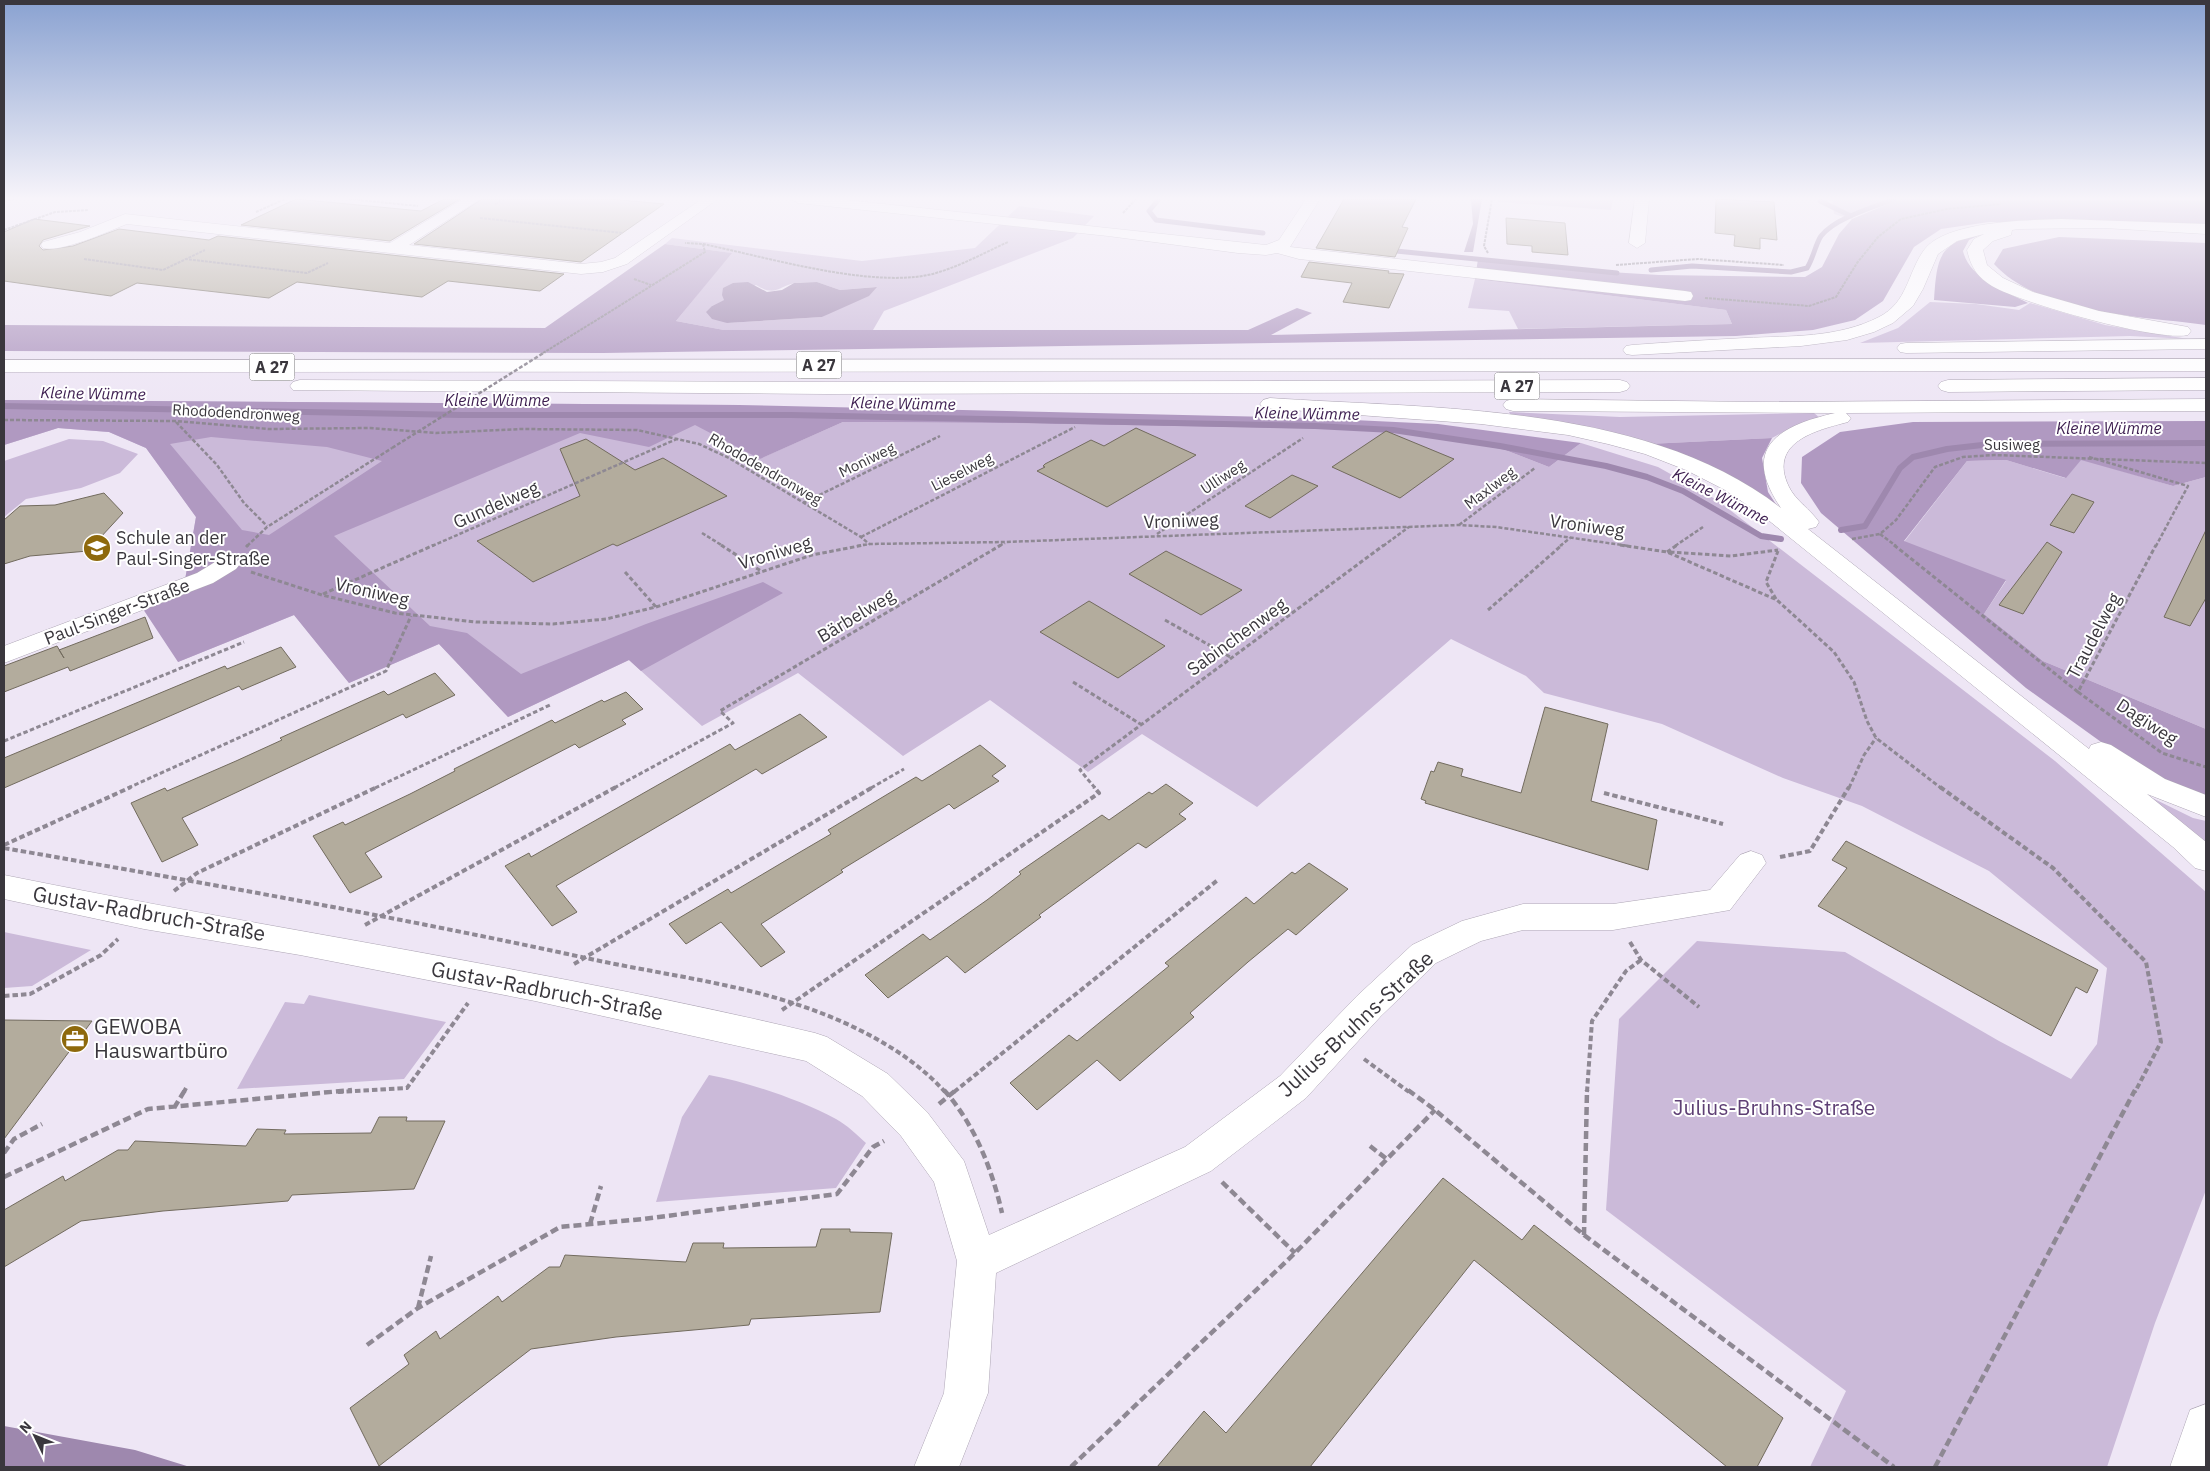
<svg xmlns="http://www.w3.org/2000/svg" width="2210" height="1471" viewBox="0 0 2210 1471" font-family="'IBM Plex Sans',sans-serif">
<rect width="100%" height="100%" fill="#eee6f5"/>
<path fill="#cbbad9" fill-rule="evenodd" d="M1498 199H1613L1611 210 1498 202Z
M1832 199H1889L1847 218 1834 214Z
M1019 206 1094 216 1073 238 884 311 873 330H724L676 321 731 253 665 244 672 238 862 261 975 248ZM817 282 840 290 876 287 822 317 727 323 712 306 756 285C776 297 777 287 795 283 802 282 810 283 817 282Z
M1475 279 1726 310 1732 324 1518 329 1509 311 1468 308Z
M1930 302 1976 304 2019 310 2030 303 2105 325 2188 339 2130 336 1860 343 1898 328Z
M4 400 739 405 759 459 843 422 1000 423 1375 430 1446 439 1505 450 1549 467 1581 443 1658 467 1717 500 2055 761 2206 892V1190L2155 1323 2107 1467H1810L1846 1391 1606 1210 1619 1019 1697 941 1845 952 1999 1041 2071 1079 2097 1044 2107 968 1989 871 1862 806 1783 778 1662 724 1544 693 1526 676 1451 639 1257 807 1142 734 1088 772 990 700 903 756 798 673 702 726 629 660 508 717 439 644 349 683 294 615 178 662 185 580 196 517 146 448 109 432 58 428 4 445Z
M1509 412 1620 417 1814 413 1820 418 1795 426 1772 438 1648 444 1511 416Z
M69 439 103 441 138 454 120 473 81 488 26 499 4 517V461Z
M2081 459 2173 486 2206 477V729L2043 661 1984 614 2006 581 1904 542 1967 461 2006 460 2065 478Z
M2140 792 2193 818 2206 821V850Z
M4 932 91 950 32 986 4 988Z
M309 995 446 1022 404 1079 237 1089 285 1002 304 1004Z
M709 1075C751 1083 798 1099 836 1119 847 1125 857 1135 866 1143L836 1188 656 1202 682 1117Z"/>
<path fill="#b099c1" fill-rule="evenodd" d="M1900 199 2206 200V226L2074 222H1989L1941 229 1914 247 1883 301 1855 320 1813 330 1736 336 603 353 4 351V325L545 328 665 244 732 253 676 321 724 330H1248L1297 308 1312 313 1271 335 1732 324 1726 310 1475 279 1478 259 1593 271 1659 275 1805 277 1822 267 1839 234 1852 219Z
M1986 232 1969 240 1963 251C1969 278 2005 291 2028 303L2015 307 1934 300C1937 255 1939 243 1986 232Z
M2059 237 2206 243V325C2142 316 2041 315 1994 264L2003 249Z
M4 400 739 405 1311 418 1438 424 1581 443 1549 467 1505 450 1446 439 1375 430 1000 423 843 422 760 459 695 425 649 447 580 433 334 536 430 626 467 633 521 674 646 624 763 582 783 593 641 671 629 660 508 717 439 644 349 683 294 615 178 662 143 609 185 580 196 517 146 448 109 432 58 428 4 445ZM211 437 327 447 382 461 269 535 242 530 170 444Z
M2206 421V477L2173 486 2081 460 2066 478 2006 460 1967 461 1904 541 2006 580 1984 614 2043 661 2206 729V798L2147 775 2026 688 1821 513 1801 483 1802 457 1840 432 1913 422Z
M1772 438 1762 458 1768 492 1781 512 1764 498 1695 459 1648 444Z"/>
<path fill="#9e88ae" d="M1471 199H1482L1473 252H1464L1473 224Z
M748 282 767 292 782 290 794 283 817 282 840 290 877 287 869 296 822 317 727 323 712 319 706 312 712 306 724 300 722 295 723 288 733 283Z
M4 1426 135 1450 190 1467H4Z"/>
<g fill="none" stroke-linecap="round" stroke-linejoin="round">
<path stroke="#9e88ae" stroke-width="5" d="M1159 199 1149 211 1156 220 1263 233
M1820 199V201L1851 216
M1386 250 1617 273
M1651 270 1692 266 1791 272 1807 268C1813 259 1816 243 1821 236 1835 218 1874 207 1895 199"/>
<path stroke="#9e88ae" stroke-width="6" d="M4 406 461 415H791L1315 426 1393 430 1500 446 1606 466 1647 477 1683 491 1761 536 1781 539
M1841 530 1865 526 1900 468 1913 457 1947 449 1991 444 2206 443"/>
</g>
<path fill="#b3ac9d" stroke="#726b5e" d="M296 199 421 211 444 199H460L390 241 241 225Z
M482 199H610L664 204 581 262 414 244Z
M1344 199H1416L1402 227 1408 228 1395 257 1316 248Z
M1716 199 1774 202 1777 240 1760 238V249L1734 246 1735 235 1715 233Z
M1506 218 1565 223 1568 255 1532 252V246L1507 244Z
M34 219 90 226 43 240 39 246 43 250 73 246 119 229 209 240 218 236 564 274 540 291 448 281 422 297 297 282 269 298 137 283 111 296 4 281V232Z
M1309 262 1389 271 1388 273 1404 274 1389 308 1343 302 1352 283 1301 277Z
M1136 428 1196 455 1107 507 1037 471 1045 467 1043 466 1045 464 1091 440 1104 446Z
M1386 431 1454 459 1400 498 1332 467Z
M586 439 635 470 663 458 727 496 617 546 613 544 533 582 477 541 580 496 560 449Z
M1292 475 1318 486 1270 518 1245 506Z
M104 493 123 513 88 551 30 556 4 564V520L20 506 55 505Z
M2072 494 2094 502 2074 533 2050 525Z
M2206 530V598L2190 626 2164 617Z
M2047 542 2062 552 2023 614 1999 605Z
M1166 551 1242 590 1201 615 1129 574Z
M1089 601 1165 646 1118 678 1040 632Z
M145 617 153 638 70 671 68 667 4 692V666L57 646 64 658 59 650Z
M281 647 296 667 242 690 239 686 4 788V758L225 666 227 669Z
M435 673 455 695 406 718 403 714 182 818 198 845 162 862 131 803 165 788 167 791 236 761 282 740 280 738 384 691 388 695Z
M626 692 643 709 622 720 626 724 579 748 575 744 365 853 382 877 350 893 313 836 343 822 345 825 410 794 455 771 454 769 552 720 555 723 602 700 604 702Z
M1545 707 1608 724 1591 801 1657 820 1648 870 1425 803 1426 801 1421 799 1431 771 1434 772 1438 762 1463 769 1461 776 1521 793Z
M800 714 827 737 762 774 756 769 556 886 577 912 552 926 505 866 529 853 531 857 730 744 735 750Z
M980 745 1006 766 992 776 999 781 954 809 949 804 841 870 843 872 761 924 785 952 761 967 721 922 686 944 669 924 728 889 731 893 795 855 831 834 828 830 916 777 922 781Z
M1166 784 1193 803 1179 814 1186 819 1146 848 1138 843 1039 915 1041 917 965 973 947 956 888 998 865 975 923 934 930 940 987 900 1021 874 1019 872 1102 815 1109 820 1149 792 1152 794Z
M1846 841 2098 970 2087 993 2076 987 2051 1036 1818 906 1847 868 1832 860Z
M1309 863 1348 889 1296 935 1288 929 1248 962 1190 1013 1194 1017 1120 1081 1097 1060 1037 1110 1010 1083 1069 1035 1077 1041 1169 966 1165 963 1246 897 1254 904 1292 872 1295 874Z
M4 1020 92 1021 4 1139Z
M379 1117H407L406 1121H445L414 1189 292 1195 288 1201 163 1211 81 1221 4 1267V1210L63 1176 65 1181 118 1150H128L135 1141 246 1146 257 1129 286 1130 284 1134 371 1133Z
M1443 1178 1522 1240 1534 1225 1783 1418 1757 1467H1727L1474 1260 1310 1467H1157L1204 1411 1226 1433Z
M821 1229H850V1232L892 1233 880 1312 751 1319 749 1325 616 1337 531 1349 379 1466 350 1408 409 1364 404 1355 436 1331 440 1339 498 1296 502 1302 549 1267H560L565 1255 686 1262 693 1243H724L723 1248 816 1247Z"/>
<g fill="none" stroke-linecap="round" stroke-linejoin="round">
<defs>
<path id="minor" d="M463 199H480L409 245 581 264 601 262 615 258 702 199H718L627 264 603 272 581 274 127 224C109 231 61 253 43 248L41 245 43 242 80 232 125 214 390 243Z
M791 199H837L1266 245 1279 240 1306 199H1320L1290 247 1685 291 1691 292 1693 296 1691 300 1685 301 1299 259 1277 253 1266 255 1238 253 1108 236 798 203Z
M1635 199H1649L1645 243 1637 248 1629 243Z
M228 557 236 559 240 564 236 569 213 583 4 663V646L197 573 220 559Z
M1751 851 1762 855 1766 863 1730 910 1613 930H1523L1481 941 1436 963 1381 1016 1306 1098 1211 1171 996 1273 988 1393 959 1467H914L944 1393 957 1261 934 1182 901 1136 862 1096 806 1061 535 1001 300 955 144 929 4 899V875C274 930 547 969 815 1033L827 1037 888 1074 927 1112 964 1161 989 1235 1185 1147 1280 1076 1357 996 1412 945 1462 921 1523 904H1613L1710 890 1740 855Z"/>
<path id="major" d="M2206 1404V1467H2170L2190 1410Z"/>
<path id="highway" d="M2061 219 2206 224V234L2104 228 2019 229 2012 230 2011 235 1993 241 1983 250 1987 265 2003 278 2033 292 2099 311 2188 327 2191 331 2188 335C2159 342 2021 303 1992 286 1977 277 1971 267 1967 250L1974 239 1984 234 1957 241 1938 254 1923 289 1913 306 1893 323 1874 332 1847 340 1801 346 1632 355 1626 354 1623 350 1626 346 1632 345C1670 342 1708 340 1745 338 1790 336 1838 338 1879 317 1908 302 1907 274 1924 250 1945 221 2028 220 2061 219Z
M2206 339V349L1906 353 1900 352 1897 348 1900 344 1906 343Z
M2206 359V371L4 372V360Z
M2206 378V390L1948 392 1941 390 1938 386 1941 382 1948 380Z
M300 380 827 382 1620 380 1627 382 1630 386 1627 390 1620 392 827 394 293 390 290 386 293 382Z
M1270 398C1433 409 1646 403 1781 508 1740 448 1778 426 1835 413L1513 411 1506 409 1503 405 1506 401 1513 399 1760 402 2206 399V411L1846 413 1851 418 1848 422C1817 430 1767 442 1789 487 1796 501 1810 509 1819 522L1816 527 1808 529 2089 749 2091 745 2101 742 2111 745 2165 779 2206 795V817L2147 794 2206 842V871L2195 868 2173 847 1762 515 1725 490 1686 470 1645 454 1608 444 1568 435 1481 424 1263 408 1260 404 1263 400Z"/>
</defs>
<use href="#minor" stroke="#aea6b5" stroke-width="1"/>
<use href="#major" stroke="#aea6b5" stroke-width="1"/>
<use href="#highway" stroke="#aea6b5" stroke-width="1"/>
<path stroke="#8e8893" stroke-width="2" stroke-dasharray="3 1" stroke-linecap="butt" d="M349 199 418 206
M4 201 14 199
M495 204 505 199
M256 212 285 199
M1123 213 1136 199
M480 218 623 233
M4 230 55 212 88 210
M703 244C765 257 853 283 915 277 947 274 979 255 1008 242
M1488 253 1484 246 1492 199
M84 259 163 270 205 250
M185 259 307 273 328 263
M1616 265 1698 259 1784 265
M634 279 651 285
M1705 298 1809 306 1836 297 1857 263 1878 237 1901 219 1947 209 2001 204
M608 313 705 252 703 244 685 243"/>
<path stroke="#8e8893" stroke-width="2.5" stroke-dasharray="4 2" stroke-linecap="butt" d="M4 420 176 421 269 429 370 428 436 433 522 429 637 430 699 444 729 458 861 537 869 544
M176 422 217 465 244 503 267 526
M2089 457 2188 486 2156 546
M803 503 940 436
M1459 525 1535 468
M702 533 723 546
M1157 534 1303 438
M1880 534 1896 546
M861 537 1075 427
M1852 539 1880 534 1896 520 1935 467 1963 457 1994 455 2206 463
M247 546 267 527 392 448
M432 546 679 438
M857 546 870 544 1006 542 1459 525 1496 527 1629 546
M999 546 1005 543
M1383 546 1409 527
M1560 546 1570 538
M1675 546 1703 527"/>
<path stroke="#8e8893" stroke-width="3" stroke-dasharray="4.5 2.5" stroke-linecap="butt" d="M721 545 761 571
M1620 545 1667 552 1777 600 1834 652 1854 682 1867 721 1876 738 1941 788
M1894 545 2078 692 2156 545
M246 547 248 545
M1667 552 1677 545
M1670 552 1731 556 1778 550
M251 572 322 595 395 613 476 622 553 624 606 619 656 607 812 555 864 545
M625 572 656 607
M323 594 434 545
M1776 599 1766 582 1778 551
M1488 610 1562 545
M1165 620 1232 658
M1073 682 1142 725
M2078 692 2162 753 2206 767
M4 741 244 642
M128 788 386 671 411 616
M375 788 552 704
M614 788 733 723 720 711 1001 545
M871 788 904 769
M1095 788 1080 770 1384 545
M1849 788 1864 755 1876 738"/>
<path stroke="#8e8893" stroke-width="4" stroke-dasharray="5.5 3" stroke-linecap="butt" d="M1940 787 2053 868 2146 962 2161 1042 2135 1092
M1604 793 1723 824
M4 845 131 787
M4 848C198 882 393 916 586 958 663 975 747 984 821 1013 865 1030 913 1056 945 1092
M1780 857 1810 851 1849 787
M174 891 197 873 377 787
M365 925 616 787
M1630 942 1641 960 1699 1007
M574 964 873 787
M4 996 30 994 101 955 118 939
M782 1010 1099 793 1094 787
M1364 1059 1409 1092
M184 1092 186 1088
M338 1092 407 1088 468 1003
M954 1092 1219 879
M1587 1092 1592 1021 1626 971 1641 960"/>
<path stroke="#8e8893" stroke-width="4.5" stroke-dasharray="8 4" stroke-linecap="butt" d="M944 1090C975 1125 992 1169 1002 1213
M1408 1090 1435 1110 1584 1235 1894 1467
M939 1104 956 1090
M174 1108 185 1090
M1370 1146 1388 1160
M4 1153 14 1139 42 1124
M4 1177 148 1109 352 1090
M1222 1182 1295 1253
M590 1224 601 1186
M1584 1235 1587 1090
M418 1308 431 1256
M367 1345 418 1308 560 1227 643 1219 837 1194 873 1147 884 1141
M1071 1467 1295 1253 1435 1110
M1935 1467 2135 1090"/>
<use href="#minor" fill="#fff" fill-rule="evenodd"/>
<use href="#major" fill="#fff" fill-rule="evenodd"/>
<use href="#highway" fill="#fff" fill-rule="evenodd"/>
<path stroke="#8e8893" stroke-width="2" stroke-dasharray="3 1" stroke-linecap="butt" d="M543 353 608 313"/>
<path stroke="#8e8893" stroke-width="2.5" stroke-dasharray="4 2" stroke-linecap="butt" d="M392 448 545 352"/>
</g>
<linearGradient id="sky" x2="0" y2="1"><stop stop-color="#8aa2d1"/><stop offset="0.49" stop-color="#f7f4fa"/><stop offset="1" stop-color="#f7f4fa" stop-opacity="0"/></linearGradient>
<rect width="2210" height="405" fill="url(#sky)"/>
<defs>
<symbol id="school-disc" viewBox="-11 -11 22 22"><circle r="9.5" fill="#8e690c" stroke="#fff"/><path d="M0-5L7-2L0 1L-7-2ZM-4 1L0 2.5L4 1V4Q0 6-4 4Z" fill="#fff"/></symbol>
<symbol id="office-disc" viewBox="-11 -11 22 22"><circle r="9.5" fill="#8e690c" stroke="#fff"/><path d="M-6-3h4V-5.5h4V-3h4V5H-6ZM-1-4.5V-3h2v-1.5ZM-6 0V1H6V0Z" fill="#fff"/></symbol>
</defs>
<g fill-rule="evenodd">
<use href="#school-disc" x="81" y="532" width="32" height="32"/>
<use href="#office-disc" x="59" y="1023" width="32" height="32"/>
</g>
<g text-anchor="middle" stroke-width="4" stroke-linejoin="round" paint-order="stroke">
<g font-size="15" fill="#3a373d" stroke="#fff">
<text transform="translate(236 413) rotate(3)" y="5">Rhododendronweg</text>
<text x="2012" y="450">Susiweg</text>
<text transform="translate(867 460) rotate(-26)" y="5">Moniweg</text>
<text transform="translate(765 469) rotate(30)" y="5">Rhododendronweg</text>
<text transform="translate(962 472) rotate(-27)" y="5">Lieselweg</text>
<text transform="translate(1223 477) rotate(-33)" y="5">Ulliweg</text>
<text transform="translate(1490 488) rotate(-37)" y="5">Maxlweg</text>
</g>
<g fill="#fff" stroke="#757377" stroke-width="1">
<rect x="796.5" y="351.5" width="45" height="27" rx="4"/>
<rect x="249.5" y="353.5" width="45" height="27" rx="4"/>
<rect x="1494.5" y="372.5" width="45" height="27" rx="4"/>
</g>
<g font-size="16" font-weight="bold" fill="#3a373d">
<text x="819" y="371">A 27</text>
<text x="272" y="373">A 27</text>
<text x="1517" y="392">A 27</text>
</g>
<g font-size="16" font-style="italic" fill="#3c1d4f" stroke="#fff">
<text transform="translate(93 393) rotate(1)" y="6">Kleine Wümme</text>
<text x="497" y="406">Kleine Wümme</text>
<text transform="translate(903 403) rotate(1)" y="6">Kleine Wümme</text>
<text transform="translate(1307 413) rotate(1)" y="6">Kleine Wümme</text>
<text x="2109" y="434">Kleine Wümme</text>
<text transform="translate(1721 496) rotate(27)" y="6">Kleine Wümme</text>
</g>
<g font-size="18" fill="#3a373d" stroke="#fff">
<text transform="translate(496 505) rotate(-24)" y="6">Gundelweg</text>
<text transform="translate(1181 521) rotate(-2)" y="6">Vroniweg</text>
<text transform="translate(1587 526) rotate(8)" y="6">Vroniweg</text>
<text transform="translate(775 553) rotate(-17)" y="6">Vroniweg</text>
<text transform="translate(372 592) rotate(13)" y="6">Vroniweg</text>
<text transform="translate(117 612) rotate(-21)" y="6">Paul-Singer-Straße</text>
<text transform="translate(856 616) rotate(-31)" y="6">Bärbelweg</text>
<text transform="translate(2094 636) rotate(-62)" y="6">Traudelweg</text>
<text transform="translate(1237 637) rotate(-36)" y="6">Sabinchenweg</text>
<text transform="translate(2147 722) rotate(33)" y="6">Dagiweg</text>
</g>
<g font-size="18" fill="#3a373d" stroke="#fff" text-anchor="start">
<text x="116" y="544">Schule an der<tspan x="116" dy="21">Paul-Singer-Straße</tspan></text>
</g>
<g font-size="21" fill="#3a373d" stroke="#fff">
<text transform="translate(149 914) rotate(10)" y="7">Gustav-Radbruch-Straße</text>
<text transform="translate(547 991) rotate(11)" y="7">Gustav-Radbruch-Straße</text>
<text transform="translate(1356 1024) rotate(-43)" y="7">Julius-Bruhns-Straße</text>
</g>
<g font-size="21" fill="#3a373d" stroke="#fff" text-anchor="start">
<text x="94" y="1034">GEWOBA<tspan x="94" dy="24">Hauswartbüro</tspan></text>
</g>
<g font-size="21" fill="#5e3f74" stroke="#fff">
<text x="1774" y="1115">Julius-Bruhns-Straße</text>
</g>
</g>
<rect width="2210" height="1471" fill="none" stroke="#3a373d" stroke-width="10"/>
<g transform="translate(35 1436) rotate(313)" stroke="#ffffff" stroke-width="4" paint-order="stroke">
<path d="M0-4L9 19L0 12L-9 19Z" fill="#3a373d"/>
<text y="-8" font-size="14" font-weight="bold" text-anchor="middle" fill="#3a373d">N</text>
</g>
</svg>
